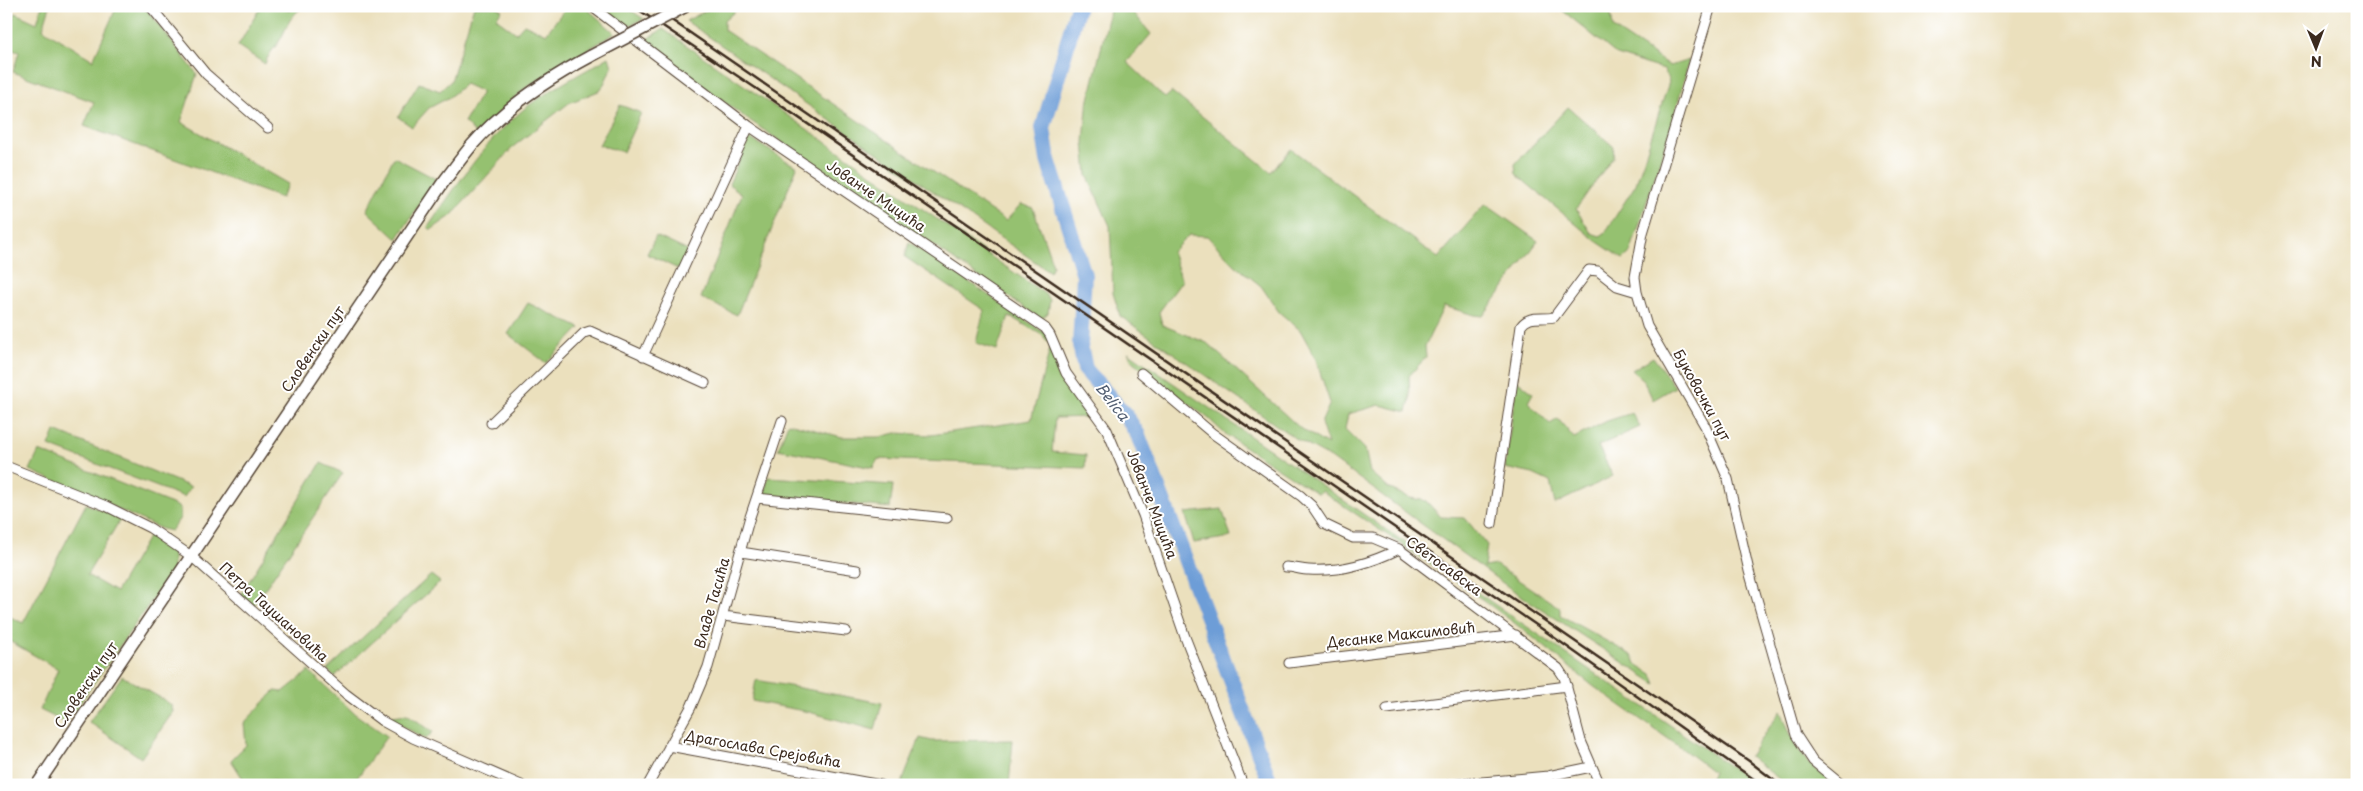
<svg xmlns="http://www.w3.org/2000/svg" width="2363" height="791" viewBox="0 0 2363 791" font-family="'Playpen Sans',sans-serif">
<rect width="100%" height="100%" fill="#fff"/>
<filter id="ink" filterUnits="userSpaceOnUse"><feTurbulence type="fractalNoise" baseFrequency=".02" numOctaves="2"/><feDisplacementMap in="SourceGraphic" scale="10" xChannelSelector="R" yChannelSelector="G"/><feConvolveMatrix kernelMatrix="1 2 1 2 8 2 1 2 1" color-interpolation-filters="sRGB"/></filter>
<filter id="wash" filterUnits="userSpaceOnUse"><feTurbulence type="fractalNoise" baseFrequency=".0096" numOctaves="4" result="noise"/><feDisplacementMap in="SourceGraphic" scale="20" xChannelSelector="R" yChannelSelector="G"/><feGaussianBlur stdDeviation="1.12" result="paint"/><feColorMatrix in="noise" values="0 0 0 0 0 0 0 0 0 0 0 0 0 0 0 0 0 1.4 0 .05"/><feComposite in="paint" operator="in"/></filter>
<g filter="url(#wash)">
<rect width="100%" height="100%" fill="#ebe0bd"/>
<path fill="#95c16f" stroke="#687646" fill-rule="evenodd" d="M42 6H50L43 29 93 60 117 6H144L197 74 181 122 288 184 281 198 84 126 94 102 13 72 19 52 6 48V39L15 13 37 23Z
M261 6H281L289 11 292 6H304C285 21 289 26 278 43 272 51 268 55 265 64L238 46Z
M474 6H495L502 10 496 18 516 33 524 24 546 34 567 6H584L615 33 524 89 476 134 464 122 482 92 465 84 448 98 429 108 412 127 398 117 419 83 440 91 451 81Z
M597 6H624L644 19 625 27Z
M715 6H751L736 10 724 21V30L1006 221 1021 204 1033 208 1053 265 1050 272 686 21Z
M1111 6H1128L1151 34 1127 62 1165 98 1172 92 1271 172 1291 149 1438 258 1485 204 1538 241 1483 316 1474 315 1444 306 1425 346 1426 357 1409 376 1410 399 1407 412 1380 405 1348 414 1345 429 1365 449 1370 472 1388 488 1410 498 1426 501 1441 517 1465 518 1487 545 1484 567 1496 565 1560 608V615L1633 656 1636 664 1652 674 1656 684 1511 589 1331 458 1296 439 1120 316 1113 293 1110 226 1087 175 1084 142 1087 108ZM1189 235 1207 236 1235 265 1261 286 1279 312 1300 330 1315 357 1330 403 1321 423 1328 445 1301 429 1207 343 1162 325 1159 312 1182 281 1172 252Z
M1557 6H1610L1613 28 1670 66 1689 60 1675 114 1630 253 1623 259 1596 241 1524 181 1516 174 1515 164 1568 107 1614 147 1613 157 1576 209 1591 233 1600 236 1605 233 1636 184 1669 82 1664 70 1617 55Z
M663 29 1045 294 1050 300 1048 313 1041 319 742 115 642 42Z
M609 57 612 67 601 90 569 103 514 146 451 216 431 230 428 227C457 185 485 141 524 109 550 89 581 74 609 57Z
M620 105 641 113 623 152 599 145Z
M749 138 797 167 737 315 701 298 742 194 729 184Z
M394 157 436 179 397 239 367 211Z
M656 236 688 251 680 270 647 254Z
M909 242 1048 335 1067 385 1078 401 1093 417 1055 418 1052 452 1086 455 1085 468 878 459 873 468 778 449 788 423 842 437H880L896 433 931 435 1031 420 1051 345 1042 335 1009 316 997 350 976 343 984 310 905 257Z
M528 303 580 328 546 363 508 334Z
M1128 352 1757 785H1707L1713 772C1675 742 1633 715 1593 686 1566 665 1540 642 1513 622 1451 576 1386 535 1322 491L1318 494 1225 434 1208 418 1133 362Z
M1653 357 1675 387 1653 400 1643 379 1632 370Z
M1517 380 1533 393 1528 402 1550 424 1558 419 1574 438 1607 421 1632 413 1640 427 1598 446 1613 476 1555 504 1550 482 1533 474 1505 468Z
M55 431 191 487 184 497 49 446Z
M39 451 177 506 180 509V518L171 531 162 529 30 470Z
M321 463 343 473 254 605 240 596Z
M768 477 893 485 890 508 768 495 765 492Z
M86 504 121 518 87 575 116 592 150 534 173 552V570L66 723 40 710 58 669 6 639V615L23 623Z
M1222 509 1231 537 1194 543 1185 513Z
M431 575 440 582 334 677 327 670Z
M309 671 355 714 387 736 352 785H283L272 780 267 785H247L231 760 246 745 244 723 275 691 283 692Z
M122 676 166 701 172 706 173 712 141 758 89 722Z
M756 680 882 703 875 730 809 712 752 701Z
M1781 711 1795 745 1806 760 1834 785H1787L1749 756Z
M407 714 433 732 426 739 386 717Z
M920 738 932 741 1013 740 1009 785H901Z"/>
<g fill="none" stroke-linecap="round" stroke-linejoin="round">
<path stroke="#6d9dd7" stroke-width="16" d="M1078 6 1043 128 1048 160 1084 275 1080 345 1085 369 1126 416 1138 435 1271 785"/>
</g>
</g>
<g filter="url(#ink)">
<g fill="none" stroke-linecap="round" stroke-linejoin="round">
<defs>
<path id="street" d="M150 6 206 74 268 128
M591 6 749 126 1045 328 1050 335 1066 373 1107 430 1143 515 1185 637 1243 785
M1711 6 1643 233 1635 277 1637 292 1647 326 1705 426 1728 479 1749 571 1796 735 1813 761 1842 785
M643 356 749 126
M1141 373 1212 433 1301 496 1312 506 1324 524 1353 538H1373L1399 549 1558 668 1564 677 1581 741 1600 785
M491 423 584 333 590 331 705 383
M6 466 106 506 150 528 191 556 346 694 382 721 413 738 521 785
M757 498 947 518
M1492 524 1521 326C1530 314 1541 320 1554 317L1589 270 1598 271 1617 286 1637 292
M741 552 857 570
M1286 567C1294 567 1301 570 1309 570 1341 572 1371 563 1399 549
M723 616 846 631
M1289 663 1516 635
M1387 709 1567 686
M669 746 881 785
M648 785 691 707 708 667 749 520 782 421
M1449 785 1548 776 1591 767"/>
<path id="secondary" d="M37 785 442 184C452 171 462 157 472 145 505 107 548 79 591 56"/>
</defs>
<use href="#street" stroke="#554536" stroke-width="11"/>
<use href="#secondary" stroke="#554536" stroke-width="14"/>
<use href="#street" stroke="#fff" stroke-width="9"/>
<use href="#secondary" stroke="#fff" stroke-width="11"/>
<path stroke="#3b2a1e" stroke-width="2.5" d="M633 6 754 87 1545 631 1762 785
M651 6 1749 761 1780 785"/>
<defs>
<path id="secondary-bridge" d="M591 56 686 6"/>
</defs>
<use href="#secondary-bridge" stroke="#554536" stroke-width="14" stroke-linecap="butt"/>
<use href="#secondary-bridge" stroke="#fff" stroke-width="11"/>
</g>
</g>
<g text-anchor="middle" stroke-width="4" stroke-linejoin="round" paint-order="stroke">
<g font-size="14" fill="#3b2a1e" stroke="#fff">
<text transform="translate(876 196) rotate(34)" y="5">Јованче Мицића</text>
<text transform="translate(313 349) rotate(-56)" y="5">Словенски пут</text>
<text transform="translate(1702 395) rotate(61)" y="5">Буковачки пут</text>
<text transform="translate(1152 504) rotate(69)" y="5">Јованче Мицића</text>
<text transform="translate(1444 566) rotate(36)" y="5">Светосавска</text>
<text transform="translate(712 603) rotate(-74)" y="5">Владе Тасића</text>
<text transform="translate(274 612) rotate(42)" y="5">Петра Таушановића</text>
<text transform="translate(1401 635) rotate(-6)" y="5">Десанке Максимовић</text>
<text transform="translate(86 685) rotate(-56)" y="5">Словенски пут</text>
<text transform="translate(763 749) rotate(10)" y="5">Драгослава Срејовића</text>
</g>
<g font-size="15" font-style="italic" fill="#525e71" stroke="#fff">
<text transform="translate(1112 402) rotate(52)" y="5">Belica</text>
</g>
</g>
<rect width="2363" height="791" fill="none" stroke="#fff" stroke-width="25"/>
<g transform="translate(2316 48) rotate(179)" stroke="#ffffff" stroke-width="4" paint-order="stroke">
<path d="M0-4L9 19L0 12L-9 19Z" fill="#3b2a1e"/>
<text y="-8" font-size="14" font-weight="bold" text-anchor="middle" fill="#3b2a1e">N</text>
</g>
</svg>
